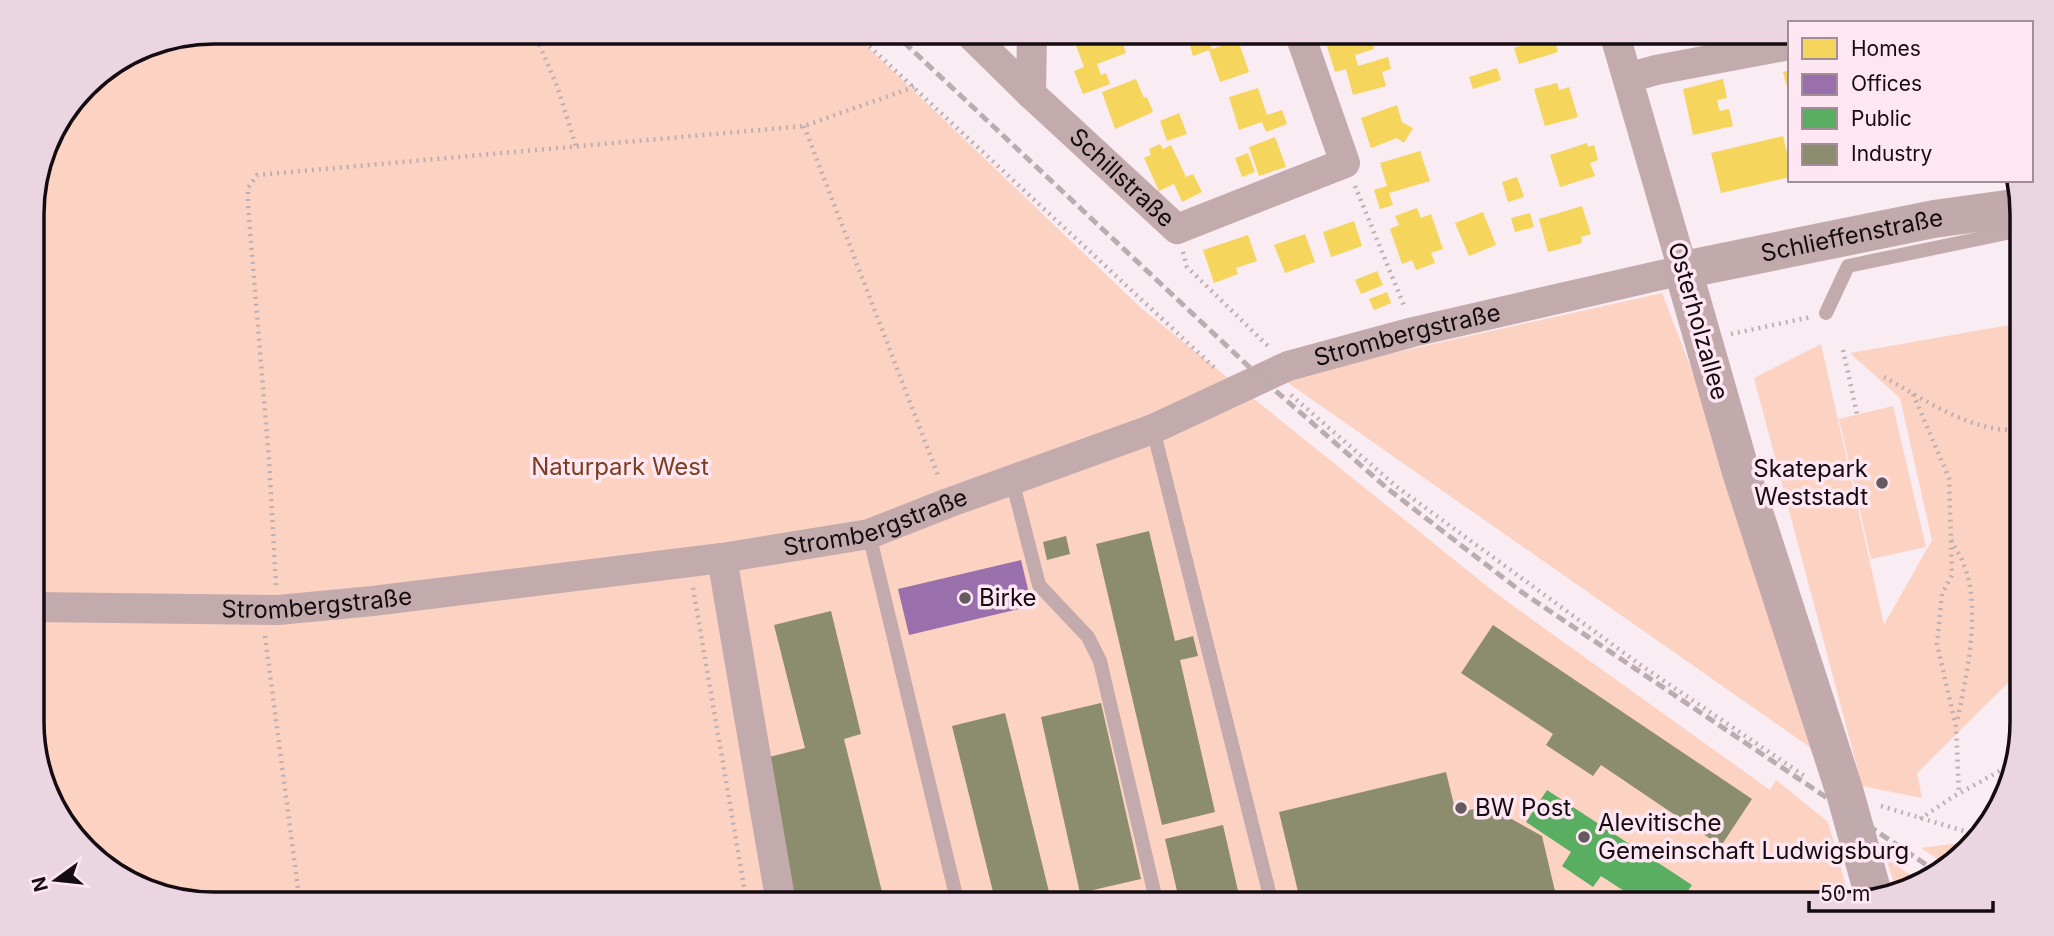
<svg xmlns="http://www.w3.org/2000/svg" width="2054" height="936" viewBox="0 0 2054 936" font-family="Inter,sans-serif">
<rect width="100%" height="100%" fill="#f9ecf2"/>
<path fill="#fcd2c2" d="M213 32H852L1141 308 1498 595 1770 790 1776 780 1828 822 1851 904H213L143 890 69 834 33 747 32 201 50 133 93 77 144 45Z
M1662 293 1771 576 1837 766 1281 378Z
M2021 323 2022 669 1917 773 1922 798 1862 786 1754 378 1821 344 1884 625 1932 540 1900 398 1850 353Z
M1893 406 1926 547 1871 559 1839 419Z
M1968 842 1948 866 1921 848Z
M1886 858 1919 881 1896 889Z"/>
<path fill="#f6d55c" d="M1071 32H1110L1114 42 1121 39 1126 53 1097 64 1101 75 1106 73 1110 84 1083 94 1074 71 1084 67Z
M1331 32 1370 33 1374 49 1355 55 1358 66 1388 57 1391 69 1382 72 1386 86 1353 95 1346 69 1335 72 1327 46 1334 44Z
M1519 32H1552L1558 52 1519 64 1514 48 1523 45Z
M1209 40 1212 49 1238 40 1249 72 1220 82 1209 50 1193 56 1190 46Z
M1497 68 1501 80 1473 89 1469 77Z
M1790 70V94H1789L1783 72Z
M1136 79 1144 98 1147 97 1153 112 1115 129 1102 92Z
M1723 79 1727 98 1717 100 1718 105 1720 111 1729 109 1733 126 1693 135 1683 89Z
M1557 83 1559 90 1569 87 1578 117 1545 126 1534 89Z
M1258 88 1267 115 1282 110 1287 124 1266 132 1262 122 1239 130 1229 97Z
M1397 105 1402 122 1413 128 1404 143 1397 138 1371 148 1361 118Z
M1179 113 1187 134 1167 141 1160 121Z
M1783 136 1790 165V177L1721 193 1711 153Z
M1275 137 1286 167 1259 176 1249 147Z
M1587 143 1588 147 1594 145 1598 160 1590 163 1595 176 1560 187 1550 155Z
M1160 144 1163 149 1171 145 1186 177 1193 174 1202 192 1182 202 1174 184 1159 191 1144 158 1151 155 1149 149Z
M1420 151 1430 181 1389 193 1393 205 1380 209 1374 190 1387 186 1380 163Z
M1248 153 1255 172 1242 177 1235 158Z
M1517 177 1524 197 1508 202 1502 182Z
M1582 206 1591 234 1581 237 1582 243 1548 252 1539 219Z
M1417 208 1421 218 1431 214 1443 249 1431 253 1435 263 1416 270 1412 260 1402 264 1390 229 1399 225 1395 216Z
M1483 212 1496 245 1469 256 1455 223Z
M1530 213 1534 227 1515 232 1511 218Z
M1354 221 1362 246 1331 257 1323 232Z
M1305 234 1315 262 1285 273 1274 245Z
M1248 235 1257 261 1236 268 1238 274 1214 283 1203 250Z
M1377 271 1383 285 1361 294 1355 280Z
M1387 292 1391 303 1374 310 1369 299Z"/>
<path fill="#9970ab" d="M1021 560 1032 606 909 635 898 589Z"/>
<path fill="#5aae61" d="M1547 790 1692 885 1679 904H1644L1601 876 1593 887 1562 866 1571 852 1526 822Z"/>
<path fill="#8c8c6e" d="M1149 531 1175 641 1193 636 1198 656 1180 660 1215 812 1162 825 1096 544Z
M1066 536 1070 554 1047 560 1043 542Z
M831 611 861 734 844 739 885 904H797L761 759 805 748 774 625Z
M1493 625 1752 799 1721 846 1601 765 1593 776 1546 745 1553 734 1461 673Z
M1101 703 1141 879 1080 893 1041 717Z
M1005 713 1052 904H996L952 726Z
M1446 772 1456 813 1488 806 1542 836 1558 904H1301L1279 812Z
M1223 825 1241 904H1180L1165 839Z"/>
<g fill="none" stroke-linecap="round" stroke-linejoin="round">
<path stroke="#bfafb1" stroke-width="4.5" stroke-dasharray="2 5" stroke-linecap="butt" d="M534 32 557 86 576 146
M854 32 1217 370
M804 126 939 478
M1355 186 1405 308
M1183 252 1187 267 1270 348
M1731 334 1811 317
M1843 350 1857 414
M1884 377C1922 398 1976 436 2022 429
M1913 394 1949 478 1952 575 1942 594 1937 644 1956 727 1959 794
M1291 395 1397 487 1639 664 1806 777
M1951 540C1955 548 1961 556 1964 565 1982 610 1966 677 1957 722
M276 585 269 460 248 205V188L257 175 804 126 914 87
M693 588 747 904
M265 636 300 904
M1881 806 1974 834
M1920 819 1951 798 2014 763"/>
<path stroke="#c3abad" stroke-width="14" d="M1826 313 1848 266 2021 230
M1153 429 1272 904
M1012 480 1039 585 1088 637 1100 661 1157 904
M869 534 958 904"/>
<g stroke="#c3abad" stroke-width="30">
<path id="s1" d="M968 32 1031 94 1177 229 1345 163 1299 32"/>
<path d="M1628 78 1656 70 1790 45"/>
<path d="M1031 94 1032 32"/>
<path d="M722 558 781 904"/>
<path id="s2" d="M33 607 278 610 373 601 722 558 869 534 948 503 1153 429 1288 366 1413 332 1683 270 1614 32"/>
</g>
<path stroke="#c2a9ac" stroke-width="38" id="s3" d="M1874 897 1845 793 1741 472 1683 270 1934 219 2021 207"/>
<path stroke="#bbacb0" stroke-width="5" stroke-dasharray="10 5" stroke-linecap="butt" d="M893 32 1262 379 1388 489 1523 593 1940 874"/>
</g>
<g fill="#655a60" stroke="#fee7f2" stroke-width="2.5">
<circle cx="1882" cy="483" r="7"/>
<circle cx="965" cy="598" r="7"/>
<circle cx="1461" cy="808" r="7"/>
<circle cx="1584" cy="837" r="7"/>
</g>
<g text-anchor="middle" stroke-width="7" stroke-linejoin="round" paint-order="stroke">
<g font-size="24" fill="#150c11" stroke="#fee7f2">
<text dy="8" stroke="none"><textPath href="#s1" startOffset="212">Schillstraße</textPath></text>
<text dy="8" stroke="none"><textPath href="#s3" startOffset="828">Schlieffenstraße</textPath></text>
<text transform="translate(1698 321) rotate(74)" y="8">Osterholzallee</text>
<text dy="8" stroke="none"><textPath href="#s2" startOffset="1416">Strombergstraße</textPath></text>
<text dy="8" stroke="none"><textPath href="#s2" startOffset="850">Strombergstraße</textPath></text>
<text dy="8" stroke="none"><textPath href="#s2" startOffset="284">Strombergstraße</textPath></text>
</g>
<g font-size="24" fill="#7a3e1c" stroke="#fee7f2">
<text x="620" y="475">Naturpark West</text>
</g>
<g font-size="24" fill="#150c11" stroke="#fee7f2" text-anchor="start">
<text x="1868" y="477" text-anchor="end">Skatepark<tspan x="1868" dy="28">Weststadt</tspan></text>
<text x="979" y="606">Birke</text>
<text x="1475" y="816">BW Post</text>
<text x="1598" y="831">Alevitische<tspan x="1598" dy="28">Gemeinschaft Ludwigsburg</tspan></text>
</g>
</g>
<path d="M0 0H2054V936H0ZM214 44H1840A170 170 0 0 1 2010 214V722A170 170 0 0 1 1840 892H214A170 170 0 0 1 44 722V214A170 170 0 0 1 214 44Z" fill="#ebd5e0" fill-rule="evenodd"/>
<path fill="none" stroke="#150c11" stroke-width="3.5" d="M214 44H1840A170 170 0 0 1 2010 214V722A170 170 0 0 1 1840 892H214A170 170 0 0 1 44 722V214A170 170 0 0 1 214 44Z"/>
<rect x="1788" y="21" width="245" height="161" fill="#fee7f2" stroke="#a18f98" stroke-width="2"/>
<rect x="1802" y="38" width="35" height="21" fill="#f6d55c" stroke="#a18f98" stroke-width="2"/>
<text x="1851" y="56" font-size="21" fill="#150c11">Homes</text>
<rect x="1802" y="74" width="35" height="21" fill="#9970ab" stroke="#a18f98" stroke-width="2"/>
<text x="1851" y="91" font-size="21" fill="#150c11">Offices</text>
<rect x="1802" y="108" width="35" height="21" fill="#5aae61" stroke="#a18f98" stroke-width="2"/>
<text x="1851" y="126" font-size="21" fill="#150c11">Public</text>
<rect x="1802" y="144" width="35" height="21" fill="#8c8c6e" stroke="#a18f98" stroke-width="2"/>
<text x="1851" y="161" font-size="21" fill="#150c11">Industry</text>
<g transform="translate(56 880) rotate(255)" stroke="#fee7f2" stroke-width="5" paint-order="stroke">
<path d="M0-5L12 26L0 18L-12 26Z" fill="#150c11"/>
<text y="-10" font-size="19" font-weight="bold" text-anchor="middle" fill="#150c11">N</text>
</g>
<path d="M1809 901v10h184v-10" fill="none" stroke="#150c11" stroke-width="3.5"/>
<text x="1820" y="901" font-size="21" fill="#150c11" stroke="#fee7f2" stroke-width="5" paint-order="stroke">50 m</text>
</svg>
